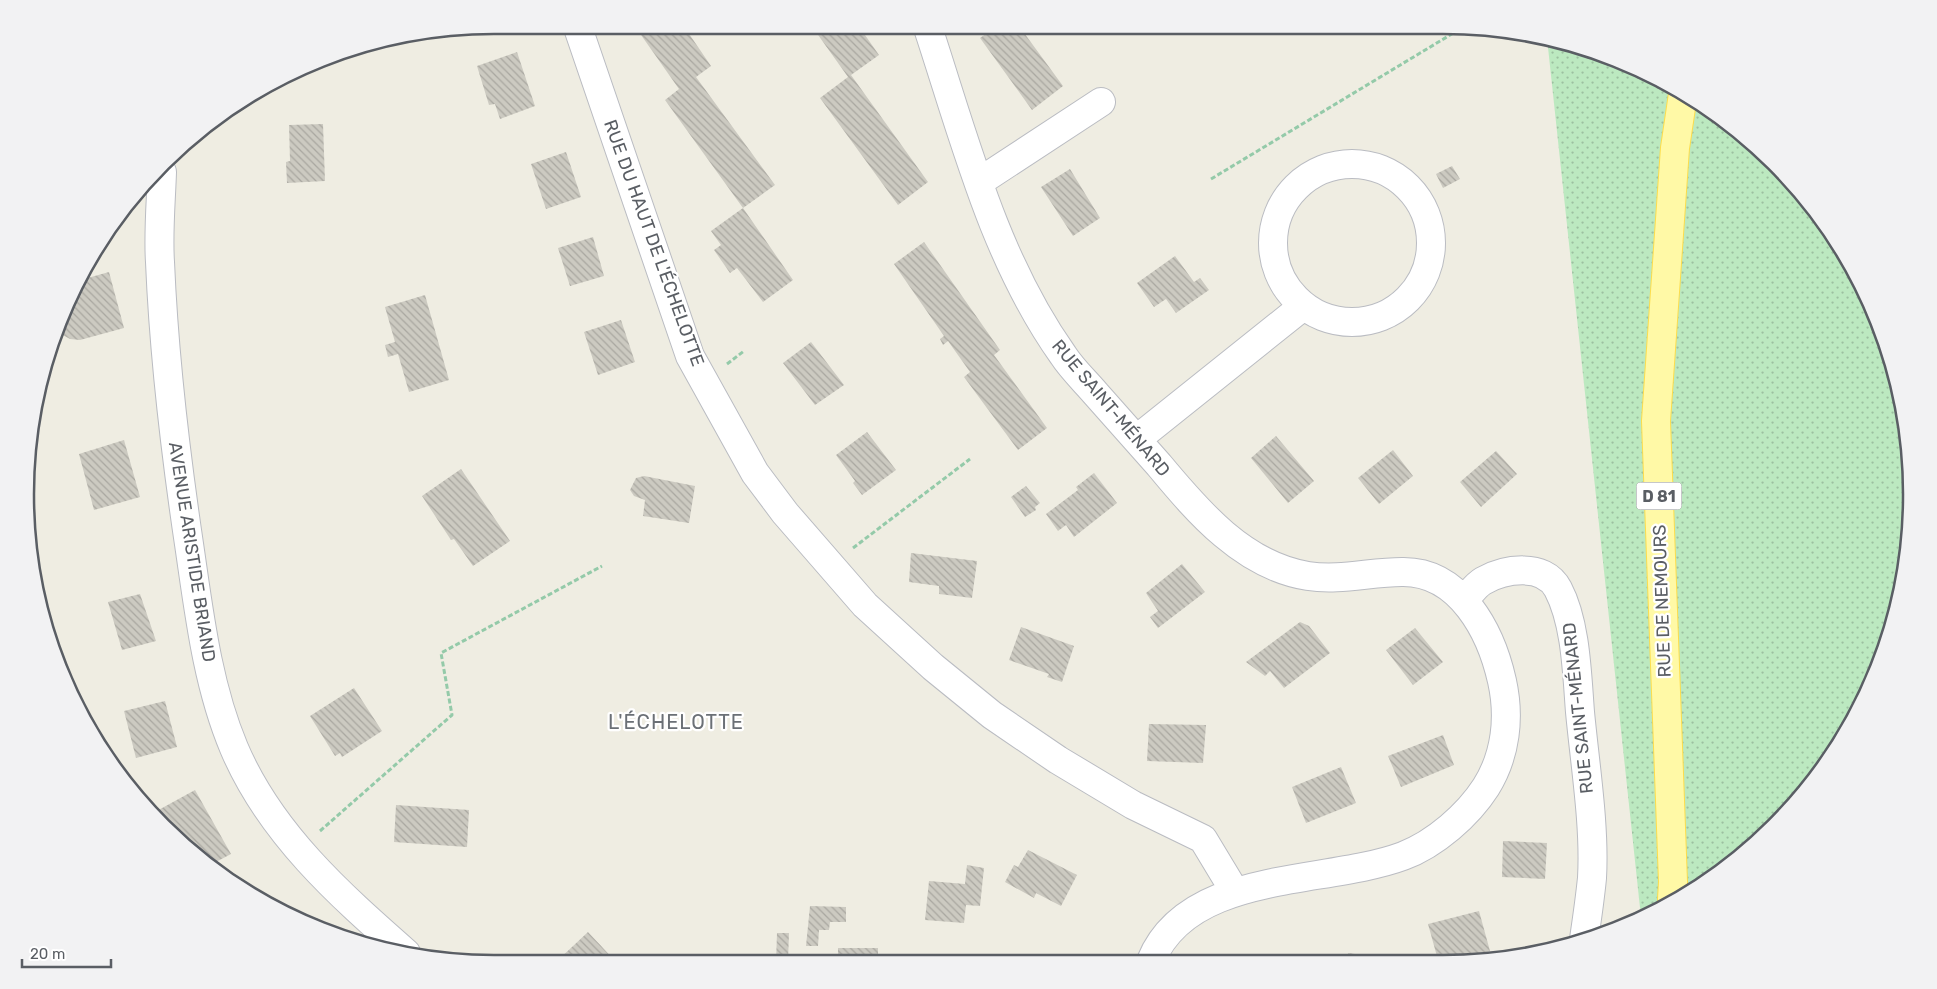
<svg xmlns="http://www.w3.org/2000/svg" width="1937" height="989" viewBox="0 0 1937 989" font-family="Rubik,sans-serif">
<defs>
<pattern id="grass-dots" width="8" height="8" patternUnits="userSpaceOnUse" patternTransform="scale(1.25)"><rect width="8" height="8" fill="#bce9c0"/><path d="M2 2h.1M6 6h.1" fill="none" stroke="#9cc0a0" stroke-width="1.8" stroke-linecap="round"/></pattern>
<pattern id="building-back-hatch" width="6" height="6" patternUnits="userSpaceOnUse" patternTransform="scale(1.25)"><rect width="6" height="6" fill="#cccac1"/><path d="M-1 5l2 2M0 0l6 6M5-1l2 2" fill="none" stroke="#a9a7a0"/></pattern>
</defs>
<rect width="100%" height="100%" fill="#efede2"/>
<path fill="url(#grass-dots)" d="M1547 38 1564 41 1650 74 1729 122 1796 185 1849 260 1887 344 1908 434 1911 525 1896 616 1863 702 1796 804 1728 867 1641 917Z"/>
<path fill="url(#building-back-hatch)" d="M634 25H683L711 66 696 77 775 185 743 208 665 100 679 89Z
M811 25H858L879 55 851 75 928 182 898 205 820 98 848 77Z
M997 26H1019L1063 86 1032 110 980 38Z
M517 52 535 106 500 119 495 104 489 105 477 66Z
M323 124 325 181 287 183 286 162 290 161 289 125Z
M566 152 581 197 546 209 531 164Z
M1452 166 1460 179 1443 188 1436 174Z
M1070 169 1100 218 1073 236 1041 187Z
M743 208 793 280 763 302 737 268 730 273 714 250 721 245 711 231Z
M593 237 604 276 570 286 558 248Z
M924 242 1000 350 994 355 1047 428 1018 450 964 377 970 372 948 341 943 345 940 339 944 336 894 264Z
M1175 256 1194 282 1200 278 1209 290 1176 313 1166 299 1154 307 1137 283Z
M109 272 124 328 80 340 70 339 61 334 59 333 84 279Z
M425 295 449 380 409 392 398 354 388 357 385 345 395 342 385 307Z
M621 320 635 362 598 375 584 332Z
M811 342 844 385 815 405 783 363Z
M867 432 896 470 862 495 853 483 855 481 836 455Z
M1276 436 1314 481 1288 503 1251 458Z
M124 440 140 497 94 510 79 454Z
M1393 450 1413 476 1379 504 1358 478Z
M1496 451 1517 474 1481 507 1460 482Z
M461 469 510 541 473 566 454 539 451 540 422 496Z
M1094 473 1117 503 1074 537 1066 525 1058 531 1046 514 1078 490 1076 487Z
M644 476 695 486 689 523 643 516 645 500 634 496 630 490 636 478Z
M1026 486 1040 503 1035 507 1036 510 1025 517 1011 497Z
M911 553 977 561 972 598 939 594V586L909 582Z
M1182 564 1205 592 1158 628 1150 617 1158 611 1146 593Z
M140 594 156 641 122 650 108 602Z
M1300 622 1309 626 1330 653 1284 688 1270 671 1265 676 1246 662Z
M1021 627 1074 646 1062 682 1047 677 1049 674 1009 660Z
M1415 628 1443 662 1413 685 1386 650Z
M354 688 382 731 342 757 340 753 335 756 310 716Z
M165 701 177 747 136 758 124 711Z
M1149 724 1206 725 1203 763 1147 761Z
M1443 735 1454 765 1401 787 1388 756Z
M1341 767 1356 803 1306 823 1292 787Z
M195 790 231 854 214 863 162 826 153 813Z
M396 805 469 810 467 847 394 842Z
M1503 841 1547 843 1545 879 1502 877Z
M1028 850 1077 875 1061 906 1036 893 1034 898 1005 882 1014 865 1018 867Z
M967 865 984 868 980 906 966 905 964 923 925 920 929 881 965 884Z
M810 906 846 907V922H830L829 930H819L818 946H806Z
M1479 911 1490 951 1458 960H1438L1428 924Z
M317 918 328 931 310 924Z
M588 932 617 963H558L557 961Z
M777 933H789L788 962H776Z
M838 948H878V962H838Z
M1348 953 1384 958V960H1347Z"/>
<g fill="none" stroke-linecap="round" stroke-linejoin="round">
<defs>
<path id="minor" d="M577 25 690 356 755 473 785 513 865 605 933 667 992 715 1058 760 1133 805 1203 839 1235 892
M927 25C964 137 994 258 1063 355 1072 369 1085 381 1096 394 1117 418 1138 441 1159 465 1198 512 1244 566 1308 576 1340 581 1370 572 1402 572 1460 571 1491 632 1502 681 1510 717 1506 755 1486 787 1468 815 1435 844 1403 856 1325 885 1188 870 1151 961
M1273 243a79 79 0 1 1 158 0a79 79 0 1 1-158 0Z
M162 172C161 202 158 233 160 262 164 357 175 450 189 544 199 612 207 684 234 748 270 833 339 894 406 953
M979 182 1101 102
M1137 439 1302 307
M1464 600C1470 594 1476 585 1483 581 1504 569 1544 562 1558 589 1576 623 1577 674 1580 712 1585 765 1595 826 1592 878 1590 898 1587 919 1584 939"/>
<path id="major" d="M1672 899 1673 882 1656 421 1675 148 1683 94"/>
</defs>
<use href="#minor" stroke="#babcc2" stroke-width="30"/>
<use href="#major" stroke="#fddd4c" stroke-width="30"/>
<path stroke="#94caa9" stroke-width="3" stroke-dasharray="5 2.5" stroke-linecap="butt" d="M1211 179 1465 26
M727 364 744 351
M853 548 970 459
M320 831 452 715 441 653 602 566"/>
<use href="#minor" stroke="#fff" stroke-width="28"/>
<use href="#major" stroke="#fff9a6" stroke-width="28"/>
</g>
<g text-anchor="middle" stroke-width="4.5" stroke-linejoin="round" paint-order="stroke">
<rect fill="#fff" stroke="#8c8e92" stroke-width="1" x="1636.5" y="482.5" width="45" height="27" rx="4"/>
<g font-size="16" font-weight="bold" fill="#5a5e64">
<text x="1659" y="502">D 81</text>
</g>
<g font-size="18" fill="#5a5e64" stroke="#fff">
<text transform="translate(654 243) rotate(70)" y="6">RUE DU HAUT DE L'ÉCHELOTTE</text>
<text transform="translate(1111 408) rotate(50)" y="6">RUE SAINT-MÉNARD</text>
<text transform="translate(192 552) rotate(81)" y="6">AVENUE ARISTIDE BRIAND</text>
<text transform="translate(1662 601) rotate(-92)" y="6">RUE DE NEMOURS</text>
<text transform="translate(1578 708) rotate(-96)" y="6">RUE SAINT-MÉNARD</text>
</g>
<g font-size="20" letter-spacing="1" fill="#6b7076" stroke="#fff">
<text x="676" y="729">L'ÉCHELOTTE</text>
</g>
</g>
<path d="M0 0H1937V989H0ZM494 34H1443A460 460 0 0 1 1903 494V495A460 460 0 0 1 1443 955H494A460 460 0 0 1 34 495V494A460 460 0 0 1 494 34Z" fill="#f2f2f3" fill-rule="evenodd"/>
<path fill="none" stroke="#5a5e64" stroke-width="2.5" d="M494 34H1443A460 460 0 0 1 1903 494V495A460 460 0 0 1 1443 955H494A460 460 0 0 1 34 495V494A460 460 0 0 1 494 34Z"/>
<path d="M22 959v8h89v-8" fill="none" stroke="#5a5e64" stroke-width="2.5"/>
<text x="30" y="959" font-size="15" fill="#5a5e64" stroke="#ffffff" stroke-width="4" paint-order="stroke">20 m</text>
</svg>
